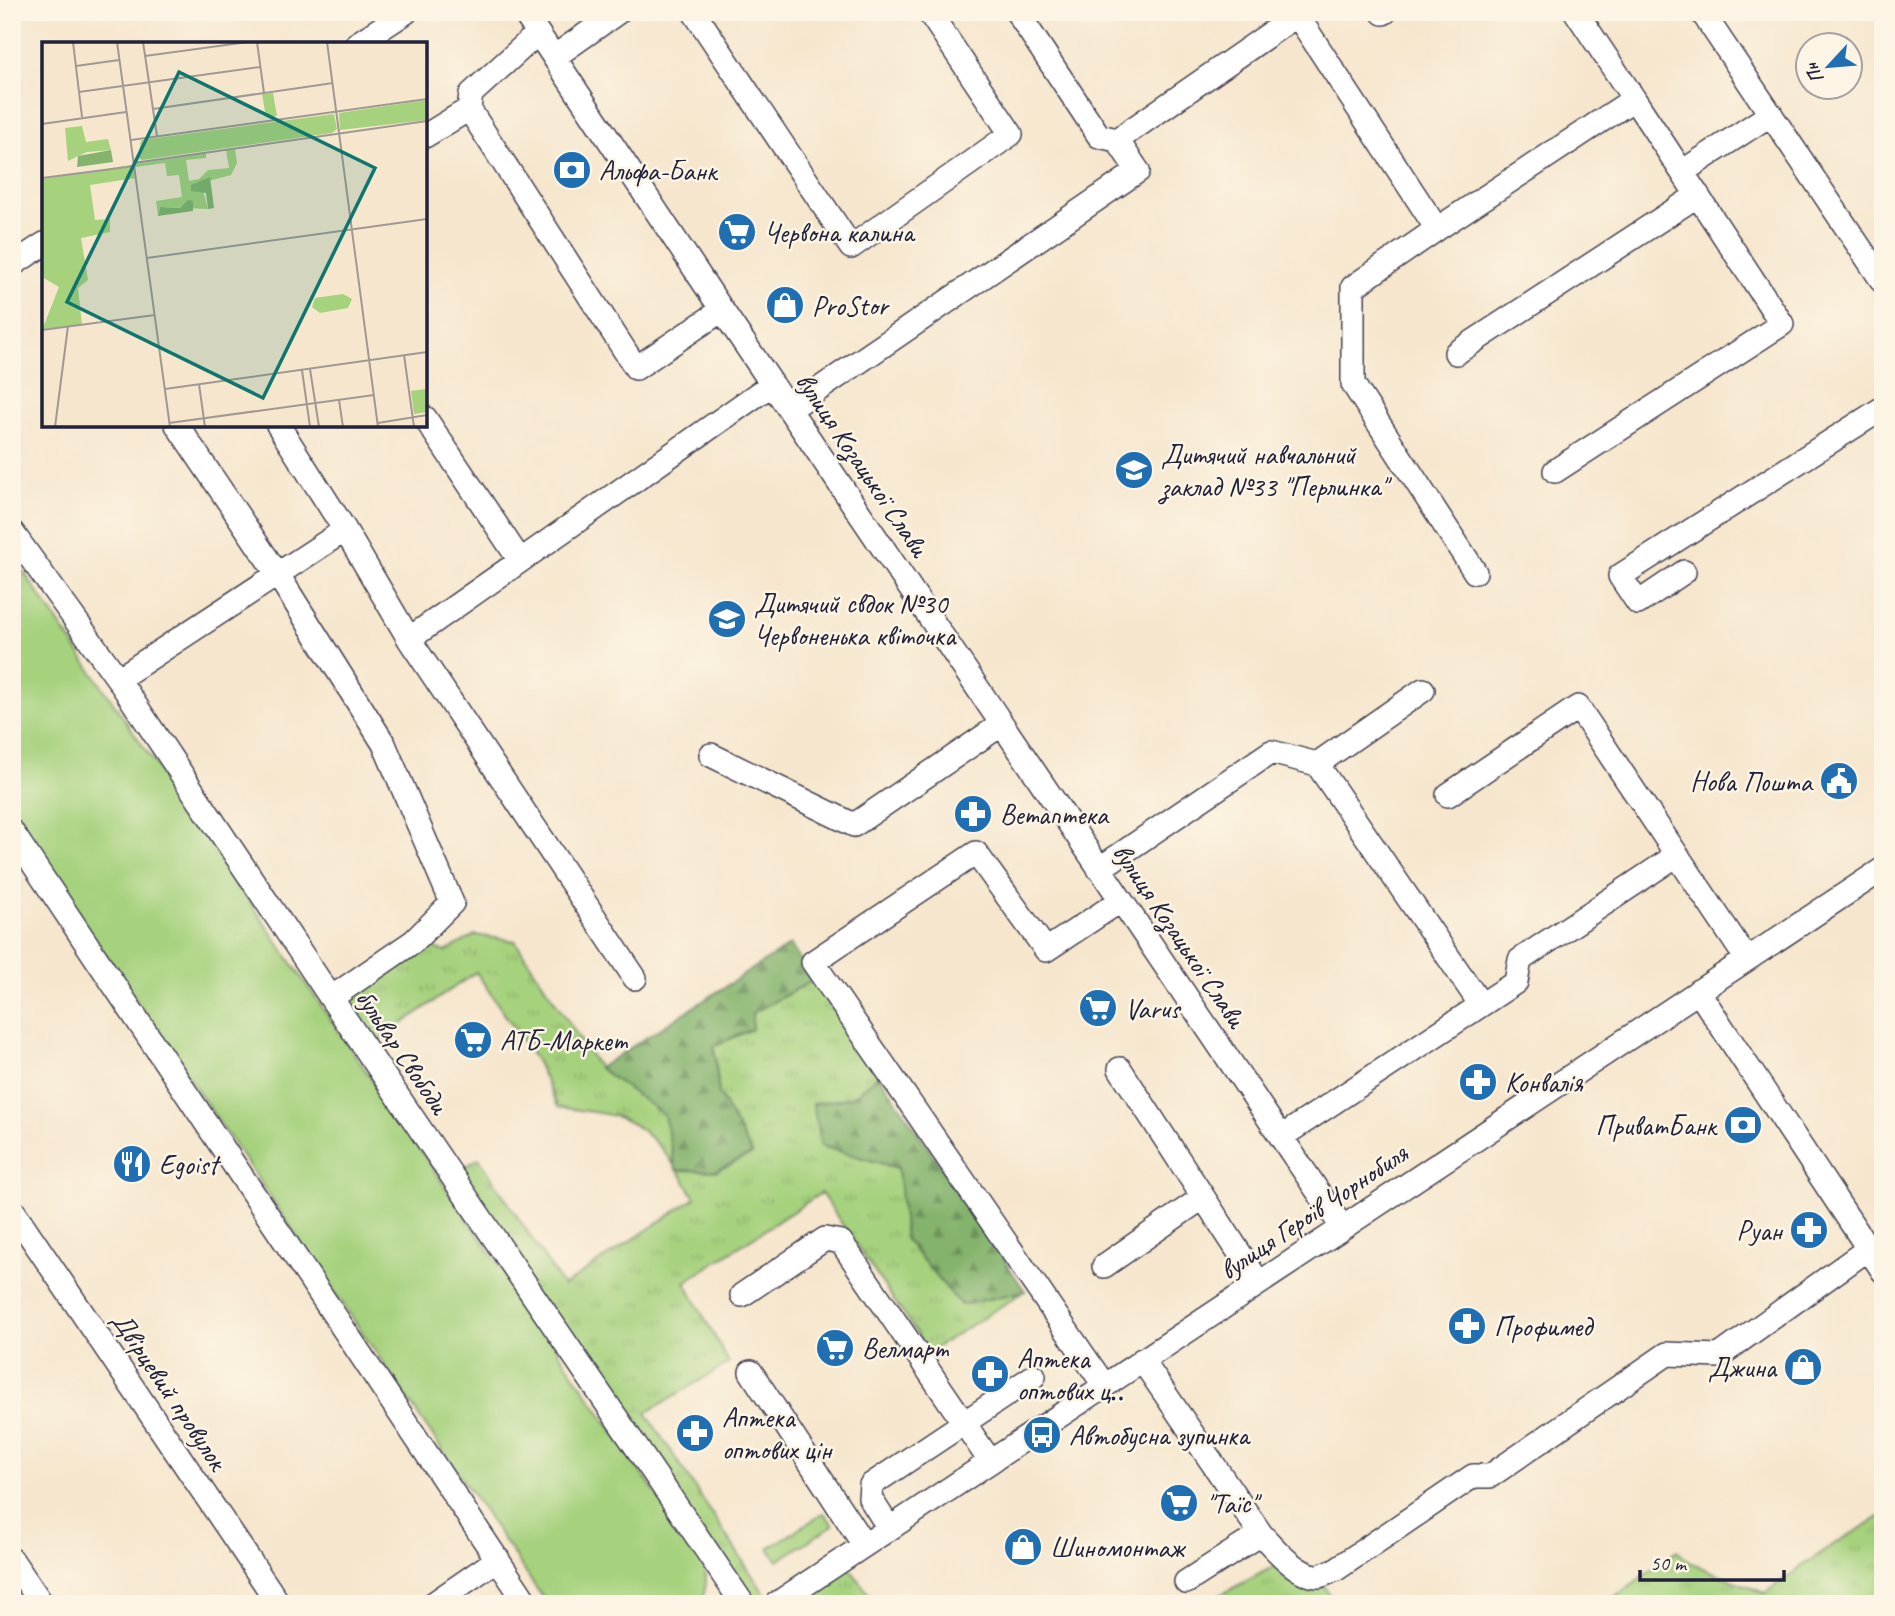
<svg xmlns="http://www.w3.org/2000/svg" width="1895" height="1616" viewBox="0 0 1895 1616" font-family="Caveat,sans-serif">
<defs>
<pattern id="grass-tufts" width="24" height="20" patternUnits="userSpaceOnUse" patternTransform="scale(1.75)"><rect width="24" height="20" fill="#a6d17d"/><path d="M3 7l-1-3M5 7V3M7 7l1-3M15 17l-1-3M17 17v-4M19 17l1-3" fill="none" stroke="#8fb36d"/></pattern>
<pattern id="forest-firs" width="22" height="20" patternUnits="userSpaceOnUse" patternTransform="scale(1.75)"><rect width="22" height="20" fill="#84b36c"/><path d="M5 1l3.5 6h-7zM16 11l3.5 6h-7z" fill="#6c915a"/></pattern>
</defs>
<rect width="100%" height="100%" fill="#fcf5e5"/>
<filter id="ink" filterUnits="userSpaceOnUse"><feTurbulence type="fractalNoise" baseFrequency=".0143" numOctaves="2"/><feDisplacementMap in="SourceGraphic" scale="14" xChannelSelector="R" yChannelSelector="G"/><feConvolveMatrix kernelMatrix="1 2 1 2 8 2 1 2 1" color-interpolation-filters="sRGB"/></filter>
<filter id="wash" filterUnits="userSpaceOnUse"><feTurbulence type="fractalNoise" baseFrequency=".00686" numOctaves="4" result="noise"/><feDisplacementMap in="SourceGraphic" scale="28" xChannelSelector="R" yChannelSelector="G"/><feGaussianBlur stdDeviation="1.57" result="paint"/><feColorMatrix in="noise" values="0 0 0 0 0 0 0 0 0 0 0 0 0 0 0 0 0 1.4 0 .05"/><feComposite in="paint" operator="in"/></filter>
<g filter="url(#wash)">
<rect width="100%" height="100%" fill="#f6e6cd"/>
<path fill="url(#grass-tufts)" stroke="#647a5c" stroke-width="2" d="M475 935 515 941 599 1068 664 1115 677 1170 752 1154 719 1094 714 1046 752 1029V1013L814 980 879 1075 853 1097 813 1104 821 1146 898 1168 905 1239 961 1305 1025 1291 929 1352 821 1193 685 1282 729 1363 646 1413 771 1604H743L453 1174 479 1158 563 1286 695 1198C679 1169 655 1133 623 1119 604 1111 579 1111 558 1107L537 1062 476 972 366 1049 331 998 414 941 445 952Z
M824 1513 833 1525 778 1561 769 1548Z
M1883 1515V1604H1605L1677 1551 1692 1564 1765 1593 1826 1549Z
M843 1559 876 1604H776Z
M1286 1560 1319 1576 1334 1604H1203Z"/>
<path fill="url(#forest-firs)" stroke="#536a54" stroke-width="2" d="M790 945 814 980 752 1013V1029L714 1046 719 1094 752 1154 716 1171 676 1170 664 1115 599 1068Z
M879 1075 1025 1291 961 1305 905 1239 898 1168 821 1146 813 1104 853 1097Z"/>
<path fill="#a6d17d" stroke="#647a5c" stroke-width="2" d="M12 555 702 1561C708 1577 707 1588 700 1604H547L12 818Z"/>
</g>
<g filter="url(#ink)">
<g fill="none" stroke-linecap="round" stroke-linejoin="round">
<defs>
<path id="minor" d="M524 12 722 310 1342 1227
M694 12 851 247 1011 134 929 12
M1017 12 1099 136 1117 140
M1702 12 1883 282
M1383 13 1385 12
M357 44 406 12
M554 57 618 12
M469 109 471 94 538 33
M425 136 469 109 636 368 722 310
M1682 172 1771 114
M1437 229 1634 99 1576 12
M12 265 44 244
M1456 353 1698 195
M790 409 1138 171 1117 140 1297 15 1437 229 1353 287V384L1475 572
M425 418 519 559
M177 425 278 575 384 744 452 903 414 941 331 998
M278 425 345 530
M1555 471 1782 324 1634 99
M12 532 118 679 331 998 743 1604
M1684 572 1638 603 1620 576 1883 408
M118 679 345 530 409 639
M711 755 854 825 1002 724
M1317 764 1423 690
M12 832 527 1604
M1677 855 1746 958
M1099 869 1271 752 1317 764 1481 1005
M635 978 409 639 772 384
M1698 991 1883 1271
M1120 1069 1259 1283
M1281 1137 1516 982 1520 960 1677 855 1578 707 1448 795
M12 1209 279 1604
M1104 1266 1202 1198
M742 1295 825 1239 841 1242 990 1461
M1142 1360 1261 1534 1186 1582
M751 1372 864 1545
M1104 1385 813 962 976 853 1046 950 1120 901
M889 1528 870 1498 871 1485 1034 1376
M1261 1534C1274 1548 1298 1577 1319 1576 1324 1575 1331 1571 1335 1570L1473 1476H1490L1667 1354 1719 1356 1868 1249
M12 1560 42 1604
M433 1604 498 1559
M776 1604 1883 869"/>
</defs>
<use href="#minor" stroke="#423f51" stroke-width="26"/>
<use href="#minor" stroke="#fff" stroke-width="23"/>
</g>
</g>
<defs>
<symbol id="bank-disc" viewBox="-11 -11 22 22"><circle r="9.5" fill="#1f6fb2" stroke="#fcf5e5"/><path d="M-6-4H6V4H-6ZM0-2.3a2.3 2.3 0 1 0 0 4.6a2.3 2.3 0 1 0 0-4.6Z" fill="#fff"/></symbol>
<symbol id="supermarket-disc" viewBox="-11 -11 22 22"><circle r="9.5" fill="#1f6fb2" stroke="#fcf5e5"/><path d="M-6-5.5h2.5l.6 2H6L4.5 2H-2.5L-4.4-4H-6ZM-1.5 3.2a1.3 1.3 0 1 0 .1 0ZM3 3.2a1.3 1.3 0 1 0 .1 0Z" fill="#fff"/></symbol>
<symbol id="shop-disc" viewBox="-11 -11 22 22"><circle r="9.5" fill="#1f6fb2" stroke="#fcf5e5"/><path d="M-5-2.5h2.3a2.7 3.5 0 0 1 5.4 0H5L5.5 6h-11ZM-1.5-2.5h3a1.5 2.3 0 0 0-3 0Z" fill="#fff"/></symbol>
<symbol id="school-disc" viewBox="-11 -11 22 22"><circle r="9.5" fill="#1f6fb2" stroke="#fcf5e5"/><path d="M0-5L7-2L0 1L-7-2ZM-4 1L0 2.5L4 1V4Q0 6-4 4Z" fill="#fff"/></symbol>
<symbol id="civic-disc" viewBox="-11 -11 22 22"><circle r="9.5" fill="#1f6fb2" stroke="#fcf5e5"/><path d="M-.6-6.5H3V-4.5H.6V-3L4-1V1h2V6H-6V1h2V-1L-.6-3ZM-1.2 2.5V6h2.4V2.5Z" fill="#fff"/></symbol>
<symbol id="pharmacy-disc" viewBox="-11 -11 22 22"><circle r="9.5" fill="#1f6fb2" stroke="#fcf5e5"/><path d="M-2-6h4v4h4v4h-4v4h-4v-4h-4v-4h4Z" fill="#fff"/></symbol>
<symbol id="restaurant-disc" viewBox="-11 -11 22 22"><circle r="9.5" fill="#1f6fb2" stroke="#fcf5e5"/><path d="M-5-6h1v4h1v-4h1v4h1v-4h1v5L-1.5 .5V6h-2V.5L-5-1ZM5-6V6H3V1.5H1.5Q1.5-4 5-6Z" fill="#fff"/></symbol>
<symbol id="bus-disc" viewBox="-11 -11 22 22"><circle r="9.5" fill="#1f6fb2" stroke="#fcf5e5"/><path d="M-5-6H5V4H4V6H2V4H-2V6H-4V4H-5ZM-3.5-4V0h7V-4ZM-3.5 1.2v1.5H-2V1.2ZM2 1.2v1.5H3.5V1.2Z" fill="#fff"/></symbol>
</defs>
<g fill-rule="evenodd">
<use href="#bank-disc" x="550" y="148" width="44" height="44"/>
<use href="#supermarket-disc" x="715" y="210" width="44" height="44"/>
<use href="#shop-disc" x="763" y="283" width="44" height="44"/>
<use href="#school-disc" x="1112" y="448" width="44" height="44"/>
<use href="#school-disc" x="705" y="597" width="44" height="44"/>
<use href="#civic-disc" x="1817" y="759" width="44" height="44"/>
<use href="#pharmacy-disc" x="951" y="792" width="44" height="44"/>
<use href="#supermarket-disc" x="1076" y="986" width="44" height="44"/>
<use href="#supermarket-disc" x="451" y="1018" width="44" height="44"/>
<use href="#pharmacy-disc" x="1456" y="1060" width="44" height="44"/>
<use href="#bank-disc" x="1721" y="1103" width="44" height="44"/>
<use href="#restaurant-disc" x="110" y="1142" width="44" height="44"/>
<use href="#pharmacy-disc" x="1787" y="1208" width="44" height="44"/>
<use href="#pharmacy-disc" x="1445" y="1304" width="44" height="44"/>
<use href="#supermarket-disc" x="813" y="1326" width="44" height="44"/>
<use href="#shop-disc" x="1781" y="1345" width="44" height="44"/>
<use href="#pharmacy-disc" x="968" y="1352" width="44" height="44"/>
<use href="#pharmacy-disc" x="673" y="1411" width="44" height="44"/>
<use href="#bus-disc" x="1020" y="1413" width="44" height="44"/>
<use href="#supermarket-disc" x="1157" y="1481" width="44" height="44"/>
<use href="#shop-disc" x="1001" y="1525" width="44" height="44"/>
</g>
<g text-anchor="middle" stroke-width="5" stroke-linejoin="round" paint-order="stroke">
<g font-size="28" fill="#22223b" stroke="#fcf5e5" text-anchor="start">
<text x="599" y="180">Альфа-Банк</text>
<text x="764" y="242">Червона калина</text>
<text x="812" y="315">ProStor</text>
<text x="1161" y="464">Дитячий навчальний<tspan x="1161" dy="32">заклад №33 "Перлинка"</tspan></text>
<text x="754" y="613">Дитячий свдок №30<tspan x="754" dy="32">Червоненька квіточка</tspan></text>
<text x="1812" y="791" text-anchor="end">Нова Пошта</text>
<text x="1000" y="824">Ветаптека</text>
<text x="1125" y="1018">Varus</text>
<text x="500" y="1050">АТБ-Маркет</text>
<text x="1505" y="1092">Конвалія</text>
<text x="1716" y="1135" text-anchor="end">ПриватБанк</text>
<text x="159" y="1174">Egoist</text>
<text x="1782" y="1240" text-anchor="end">Руан</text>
<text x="1494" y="1336">Профимед</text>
<text x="862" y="1358">Велмарт</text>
<text x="1017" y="1368">Аптека<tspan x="1017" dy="32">оптових ц‥</tspan></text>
<text x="1776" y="1377" text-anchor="end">Джина</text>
<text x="722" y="1427">Аптека<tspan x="722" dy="32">оптових цін</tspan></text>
<text x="1069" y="1445">Автобусна зупинка</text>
<text x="1206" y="1513">"Таїс"</text>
<text x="1050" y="1557">Шиномонтаж</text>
</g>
<g font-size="28" fill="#22223b" stroke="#fcf5e5">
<text transform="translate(863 464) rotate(56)" y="10">вулиця Козацької Слави</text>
<text transform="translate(1180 935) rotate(56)" y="10">вулиця Козацької Слави</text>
<text transform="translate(403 1051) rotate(56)" y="10">бульвар Свободи</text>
<text transform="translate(1313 1211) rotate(-34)" y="10">вулиця Героїв Чорнобиля</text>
<text transform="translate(170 1390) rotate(56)" y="10">Двірцевий провулок</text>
</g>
</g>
<g transform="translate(42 42)">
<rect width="385" height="385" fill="#f6e6cd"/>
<path d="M40 84 44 100 66 97 69 108 45 110 26 119 23 86ZM193 107 195 121 189 133 159 141 166 167 118 165 116 174 114 159 140 155 137 133 125 134 123 121 93 125 94 136 48 143 53 178 68 177V190L39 196 46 238 36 246 40 283 0 288 17 245 0 235V137L164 111V116L144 118 147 139 157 137 166 128 187 126 184 108Z" fill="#a6d17d"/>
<path d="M69 108 71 120 35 125 36 114ZM168 135 172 166 166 167 164 151 149 149V143ZM146 158 151 159V169L116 174 118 165 138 166Z" fill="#84b36c"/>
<path d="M231 51 235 74 224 75 220 52ZM385 58V78L298 88 297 71ZM292 72 295 87 290 91 100 118 96 115 99 98ZM301 252 310 257 306 266 278 271 270 265 273 256ZM384 347 385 370 372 372 369 349Z" fill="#a6d17d"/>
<path fill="none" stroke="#a19893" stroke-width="2" d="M31 0 40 75M75 0 128 385M101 0 115 94M215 0 222 51M285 0 336 385M103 14 206 0M34 24 77 18M37 50 218 25M111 67 291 41M0 82 84 70M89 98 385 57M92 121 385 79M0 136 93 124M105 216 385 177M0 288 113 273M362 313 372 385M268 327 277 385M260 328 268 385M157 342 163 385M123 347 385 310M297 358 301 385M127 381 332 353M336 381 385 373M13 385 26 284"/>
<path fill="#0f766e" fill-opacity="0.15" stroke="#0f766e" stroke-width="3.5" d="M137 30 333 126 221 356 25 260Z"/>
<rect width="385" height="385" fill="none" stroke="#22223b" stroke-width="3.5"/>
</g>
<rect width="1895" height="1616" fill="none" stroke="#fcf5e5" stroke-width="42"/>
<g transform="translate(1829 66) rotate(244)"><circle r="33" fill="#fcf5e5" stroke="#a5a1a1" stroke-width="2"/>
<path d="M0-5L12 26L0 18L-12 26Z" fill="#1f6fb2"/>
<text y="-10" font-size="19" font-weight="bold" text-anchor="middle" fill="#22223b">Пн</text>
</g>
<path d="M1640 1570v10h144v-10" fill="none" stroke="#22223b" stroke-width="3.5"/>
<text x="1650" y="1570" font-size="21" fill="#22223b" stroke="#fcf5e5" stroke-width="5" paint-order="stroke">50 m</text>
</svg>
